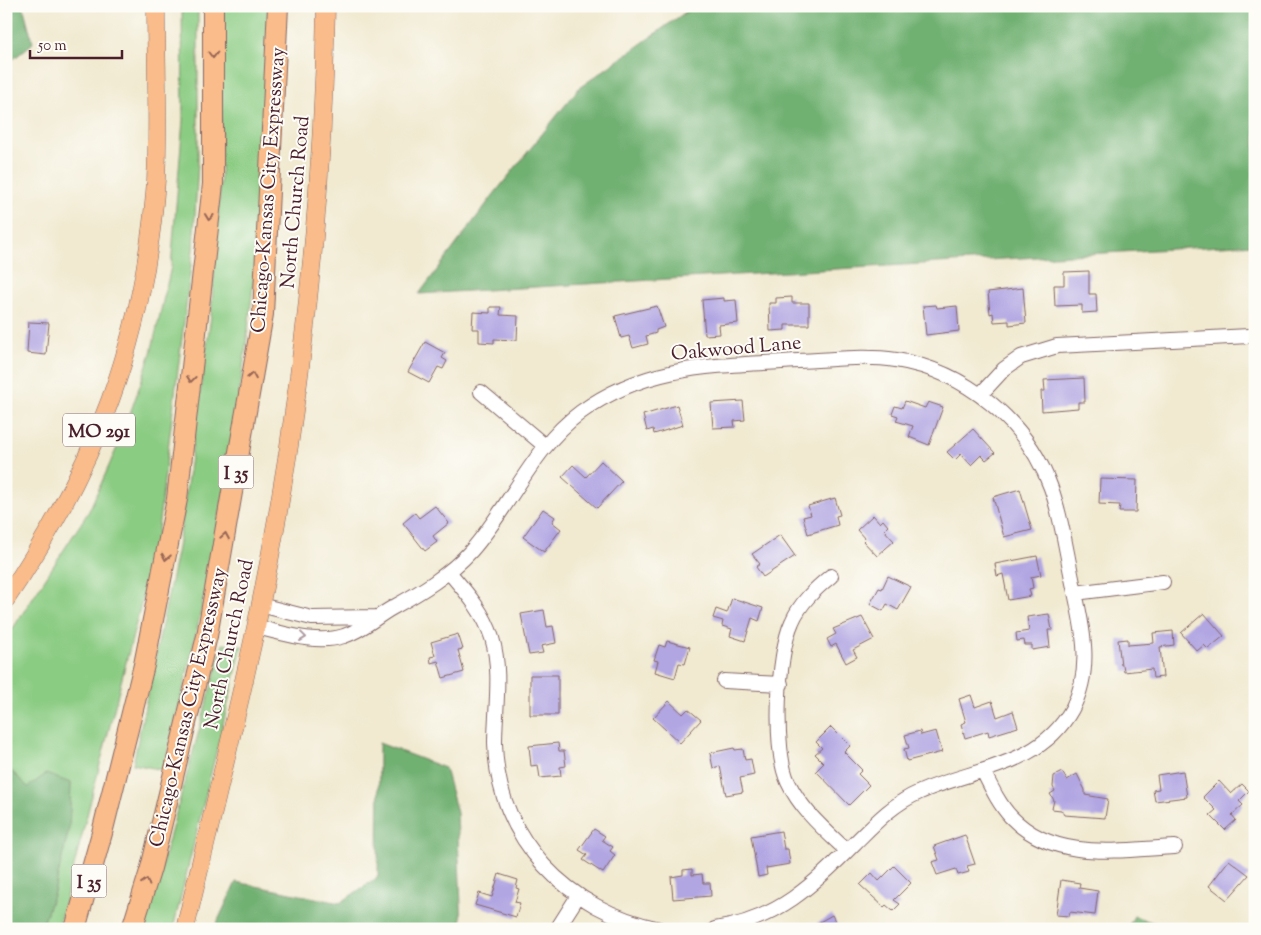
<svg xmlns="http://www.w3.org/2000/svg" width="1261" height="935" viewBox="0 0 1261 935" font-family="'Sorts Mill Goudy',serif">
<rect width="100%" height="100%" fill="#fdfcf7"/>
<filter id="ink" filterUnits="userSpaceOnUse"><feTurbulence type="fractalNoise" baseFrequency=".02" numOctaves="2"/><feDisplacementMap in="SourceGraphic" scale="10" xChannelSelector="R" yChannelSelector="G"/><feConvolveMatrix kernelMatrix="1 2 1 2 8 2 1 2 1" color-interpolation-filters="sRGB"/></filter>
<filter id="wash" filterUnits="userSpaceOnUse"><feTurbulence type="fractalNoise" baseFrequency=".0096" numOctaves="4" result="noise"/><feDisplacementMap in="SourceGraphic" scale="20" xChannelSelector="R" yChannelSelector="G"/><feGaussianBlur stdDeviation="1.12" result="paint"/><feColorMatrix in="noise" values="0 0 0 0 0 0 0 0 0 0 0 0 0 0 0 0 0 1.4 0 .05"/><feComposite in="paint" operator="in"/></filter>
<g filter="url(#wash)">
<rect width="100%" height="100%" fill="#f1ead1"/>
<path fill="#8bcc83" stroke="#6a7657" d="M182 6H198V162L193 250 156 545 58 929H41L54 892 69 828 71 783 28 787 6 766V639L89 511 123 434 151 353 171 267 183 120Z
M222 6H270C267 72 266 139 261 204 245 394 212 585 163 770L133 764 178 548 211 316 221 172Z
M223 644 242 646 173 929H144Z"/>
<path fill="#70b071" stroke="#5d684e" d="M6 6H23L33 43 6 65Z
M694 6H1255V244L419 294 494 194 579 88Z
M379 743 445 768 457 813 462 929H214L236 882 340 903 378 877Z
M6 766 28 787 46 774 71 783 69 828 54 892 41 929H6Z
M1134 916 1172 929H1127Z"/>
<g id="blocks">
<path fill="#b1a5e2" d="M1089 271V294H1096L1097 312 1082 313V305L1055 306 1054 285H1064V272Z
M1023 288 1026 323 1009 325V321L994 322 993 313 990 314 988 292Z
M792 297V303H809V325H785V330L770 331 769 303H776V298Z
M724 298V301L736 300 738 323 719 325 720 334 705 335 702 300Z
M936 305 937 308 957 306 959 331 926 335 923 306Z
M657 306 664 327 656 330V333L646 336 648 344 633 348 629 336 621 338 615 316Z
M490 307H501L500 315 518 316 517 340 494 339V343L479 342V329H472L473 312 490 313Z
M29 322 49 323 46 355 27 353Z
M425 342 445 353 442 358 447 361 443 369 438 367 429 383 408 372Z
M1084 378 1085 402H1078V408L1042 411 1041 391H1045L1044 380Z
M743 401 745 420 734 421 735 427 713 428 711 403Z
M905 401 925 408 928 402 943 407 929 445 909 437 913 426 896 421 898 416 892 414 895 406 902 408Z
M677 405 683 425 654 434 653 429 647 431 643 415Z
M973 429 995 453 986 460 981 455 971 465 961 454 955 460 947 452Z
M601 461 622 481 597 508 562 477 573 465 586 477Z
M1100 479 1137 480 1136 512H1119L1120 505 1099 504Z
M1020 489 1032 530 1004 537 993 497Z
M835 498 840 515 836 516 838 525 808 534 803 517 811 515 808 506Z
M435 506 449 523 433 536 437 542 425 551 403 523 415 513 419 518Z
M543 509 555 517 552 522 561 529 544 552 523 537Z
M873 515 880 523 883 520 888 526 884 530 894 541 877 556 863 541 865 539 857 530Z
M780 535 795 556 763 577 756 567 760 564 752 554Z
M1037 556 1041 575 1031 577 1033 588 1029 589 1031 596 1008 600 1003 574 997 576 995 564Z
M888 576 911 587 898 610 887 604 883 611 870 604 879 588 882 589Z
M732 598 763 608 759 621 752 618 745 641 730 636 732 629 722 626 723 621 713 618 716 609 727 613Z
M544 610 547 627 553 626 556 643 541 646 543 653 529 655 521 614Z
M1204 613 1224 636 1208 649 1204 645 1197 651 1181 633Z
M1049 614 1052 630H1048L1050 647 1032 650V645H1025L1024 640 1017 641 1016 633 1029 631 1027 617Z
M862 617 874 639 853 650 857 657 846 663 836 644 831 647 827 639 836 634 833 629Z
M1173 631 1174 645 1160 647 1163 677 1153 678 1152 669 1124 672 1123 665H1121L1118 640 1128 639V645L1154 643 1153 633Z
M458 634 463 649 458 650 464 672 443 678 438 661 431 663 430 657 435 656 431 642Z
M667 641 690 647 685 664 679 663 675 678 655 672 658 661 654 660 659 645 665 647Z
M530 675H558V715H530Z
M971 695 975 707 992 701 997 717 1013 711 1018 727 989 736 988 731 965 738 961 724 966 722 959 699Z
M669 701 683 714 688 709 701 720 680 743 653 718Z
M831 727 850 746 844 752 862 770 858 774 869 785 849 805 816 771 824 763 815 754 822 748 816 742Z
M920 731 921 735 936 731 942 752 907 761 904 749 909 748 905 735Z
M558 743 559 751H564L566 766 560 767 561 776 540 778 538 765 531 766 529 746Z
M734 748 735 750 743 749 745 760 751 759 754 775 740 778 743 792 726 795 720 766 713 768 710 753Z
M1183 771 1187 797 1155 801 1153 790 1159 789 1157 775Z
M1062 772 1067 780 1077 774 1085 790V795L1108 799 1105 818 1064 815 1061 810 1052 809 1054 800 1050 794 1055 791 1053 787 1054 776Z
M1219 781 1231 794 1242 784 1249 791 1239 801 1243 805 1232 815 1236 820 1225 830 1210 815 1216 810 1203 797Z
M594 829 605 836 602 840 613 847 610 851 615 855 603 873 583 860 587 855 579 850Z
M781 831 784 849H788L790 864 766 868 767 875 758 877 751 836Z
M965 835 975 864 967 866 969 872 958 875 956 869 937 875 932 862 939 860 934 846Z
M1229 860 1249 875 1227 900 1209 886Z
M894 866 911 883 894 900 900 904 893 911 886 905 884 907 860 885 872 873 879 881Z
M692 869V875L702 874 703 883H710L711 896 673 899 671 877 683 875V870Z
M499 874 518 880 516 888 519 889 515 902 520 903 516 917 475 905 479 893 492 897Z
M1061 880 1080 883 1079 888 1098 891 1095 915 1070 912 1069 916 1056 915Z
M832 915 839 929H819L816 924Z"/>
</g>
</g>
<g filter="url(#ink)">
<use href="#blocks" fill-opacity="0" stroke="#846665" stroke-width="1"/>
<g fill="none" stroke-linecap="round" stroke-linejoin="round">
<defs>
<path id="minor" d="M481 392 545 446
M980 395 1004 369 1021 357 1057 346 1249 336
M449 572C466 592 484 612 492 638 502 671 495 709 495 743 497 840 569 911 660 929
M831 576C815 589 800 603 792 622 777 654 773 750 788 782 801 810 825 830 847 851
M1075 593 1163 582
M260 605 312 618 376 617
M256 627C283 633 316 645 344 636 361 631 376 617 392 608 421 592 449 575 471 551 511 506 532 448 581 412 648 363 720 366 798 361 831 360 864 355 896 360 965 371 1027 421 1051 488 1062 518 1066 551 1073 583 1082 625 1094 668 1072 709 1040 767 974 768 920 792 894 803 876 822 856 842 813 885 778 920 715 929
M724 681 781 684
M983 771C991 787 999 804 1011 817 1054 862 1118 850 1175 847
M557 929 578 896"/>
<path id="major" d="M6 599C95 468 145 339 156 180 159 123 156 64 156 6
M185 929C209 828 234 728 256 627 299 423 323 214 326 6"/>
<path id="highway" d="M75 929 102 833 144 665 177 499 213 184V6
M132 929 151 868 207 636 263 314 278 6"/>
</defs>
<use href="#minor" stroke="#846665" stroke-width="16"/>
<use href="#major" stroke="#846665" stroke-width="19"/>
<use href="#highway" stroke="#846665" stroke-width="22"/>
<use href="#minor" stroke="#fff" stroke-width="14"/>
<use href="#major" stroke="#f9bc8a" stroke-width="18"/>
<use href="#highway" stroke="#f9bc8a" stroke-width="20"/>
</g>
<defs><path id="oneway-chevron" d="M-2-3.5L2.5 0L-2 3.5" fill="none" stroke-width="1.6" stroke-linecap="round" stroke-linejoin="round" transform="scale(1.25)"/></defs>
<g stroke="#996656">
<use href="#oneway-chevron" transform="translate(213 55) rotate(90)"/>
<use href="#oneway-chevron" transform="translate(209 217) rotate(96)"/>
<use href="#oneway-chevron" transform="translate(252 376) rotate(-80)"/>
<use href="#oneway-chevron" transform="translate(191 379) rotate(96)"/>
<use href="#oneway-chevron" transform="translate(225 536) rotate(-80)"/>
<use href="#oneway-chevron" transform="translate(166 557) rotate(101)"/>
<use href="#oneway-chevron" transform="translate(146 882) rotate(-73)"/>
</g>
<use stroke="#ae9aa0" href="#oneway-chevron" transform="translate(303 637) rotate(7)"/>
</g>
<g text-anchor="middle" stroke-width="4" stroke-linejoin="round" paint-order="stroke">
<g fill="#fdfcf7" stroke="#806168" stroke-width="1">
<rect x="63" y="413.5" width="72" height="33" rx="4"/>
<rect x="218.5" y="455.5" width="35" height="33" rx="4"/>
<rect x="71.5" y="864.5" width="35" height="33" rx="4"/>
</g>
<g font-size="19" font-weight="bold" fill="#4a1f2b">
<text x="99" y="437">MO 291</text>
<text x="236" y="479">I 35</text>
<text x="89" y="888">I 35</text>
</g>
<g font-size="20" fill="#4a1f2b" stroke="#fdfcf7">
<text transform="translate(267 190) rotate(-86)" y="7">Chicago-Kansas City Expressway</text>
<text transform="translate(294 202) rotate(-85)" y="7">North Church Road</text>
<text transform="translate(736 347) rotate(-5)" y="7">Oakwood Lane</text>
<text transform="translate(228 644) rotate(-78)" y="7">North Church Road</text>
<text transform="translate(187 707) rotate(-77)" y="7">Chicago-Kansas City Expressway</text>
</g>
</g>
<rect width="1261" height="935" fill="none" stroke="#fdfcf7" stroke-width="25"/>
<path d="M30 50v8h92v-8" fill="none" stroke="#4a1f2b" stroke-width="2.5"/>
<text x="38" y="50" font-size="15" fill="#4a1f2b" stroke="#fdfcf7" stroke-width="4" paint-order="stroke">50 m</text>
</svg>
